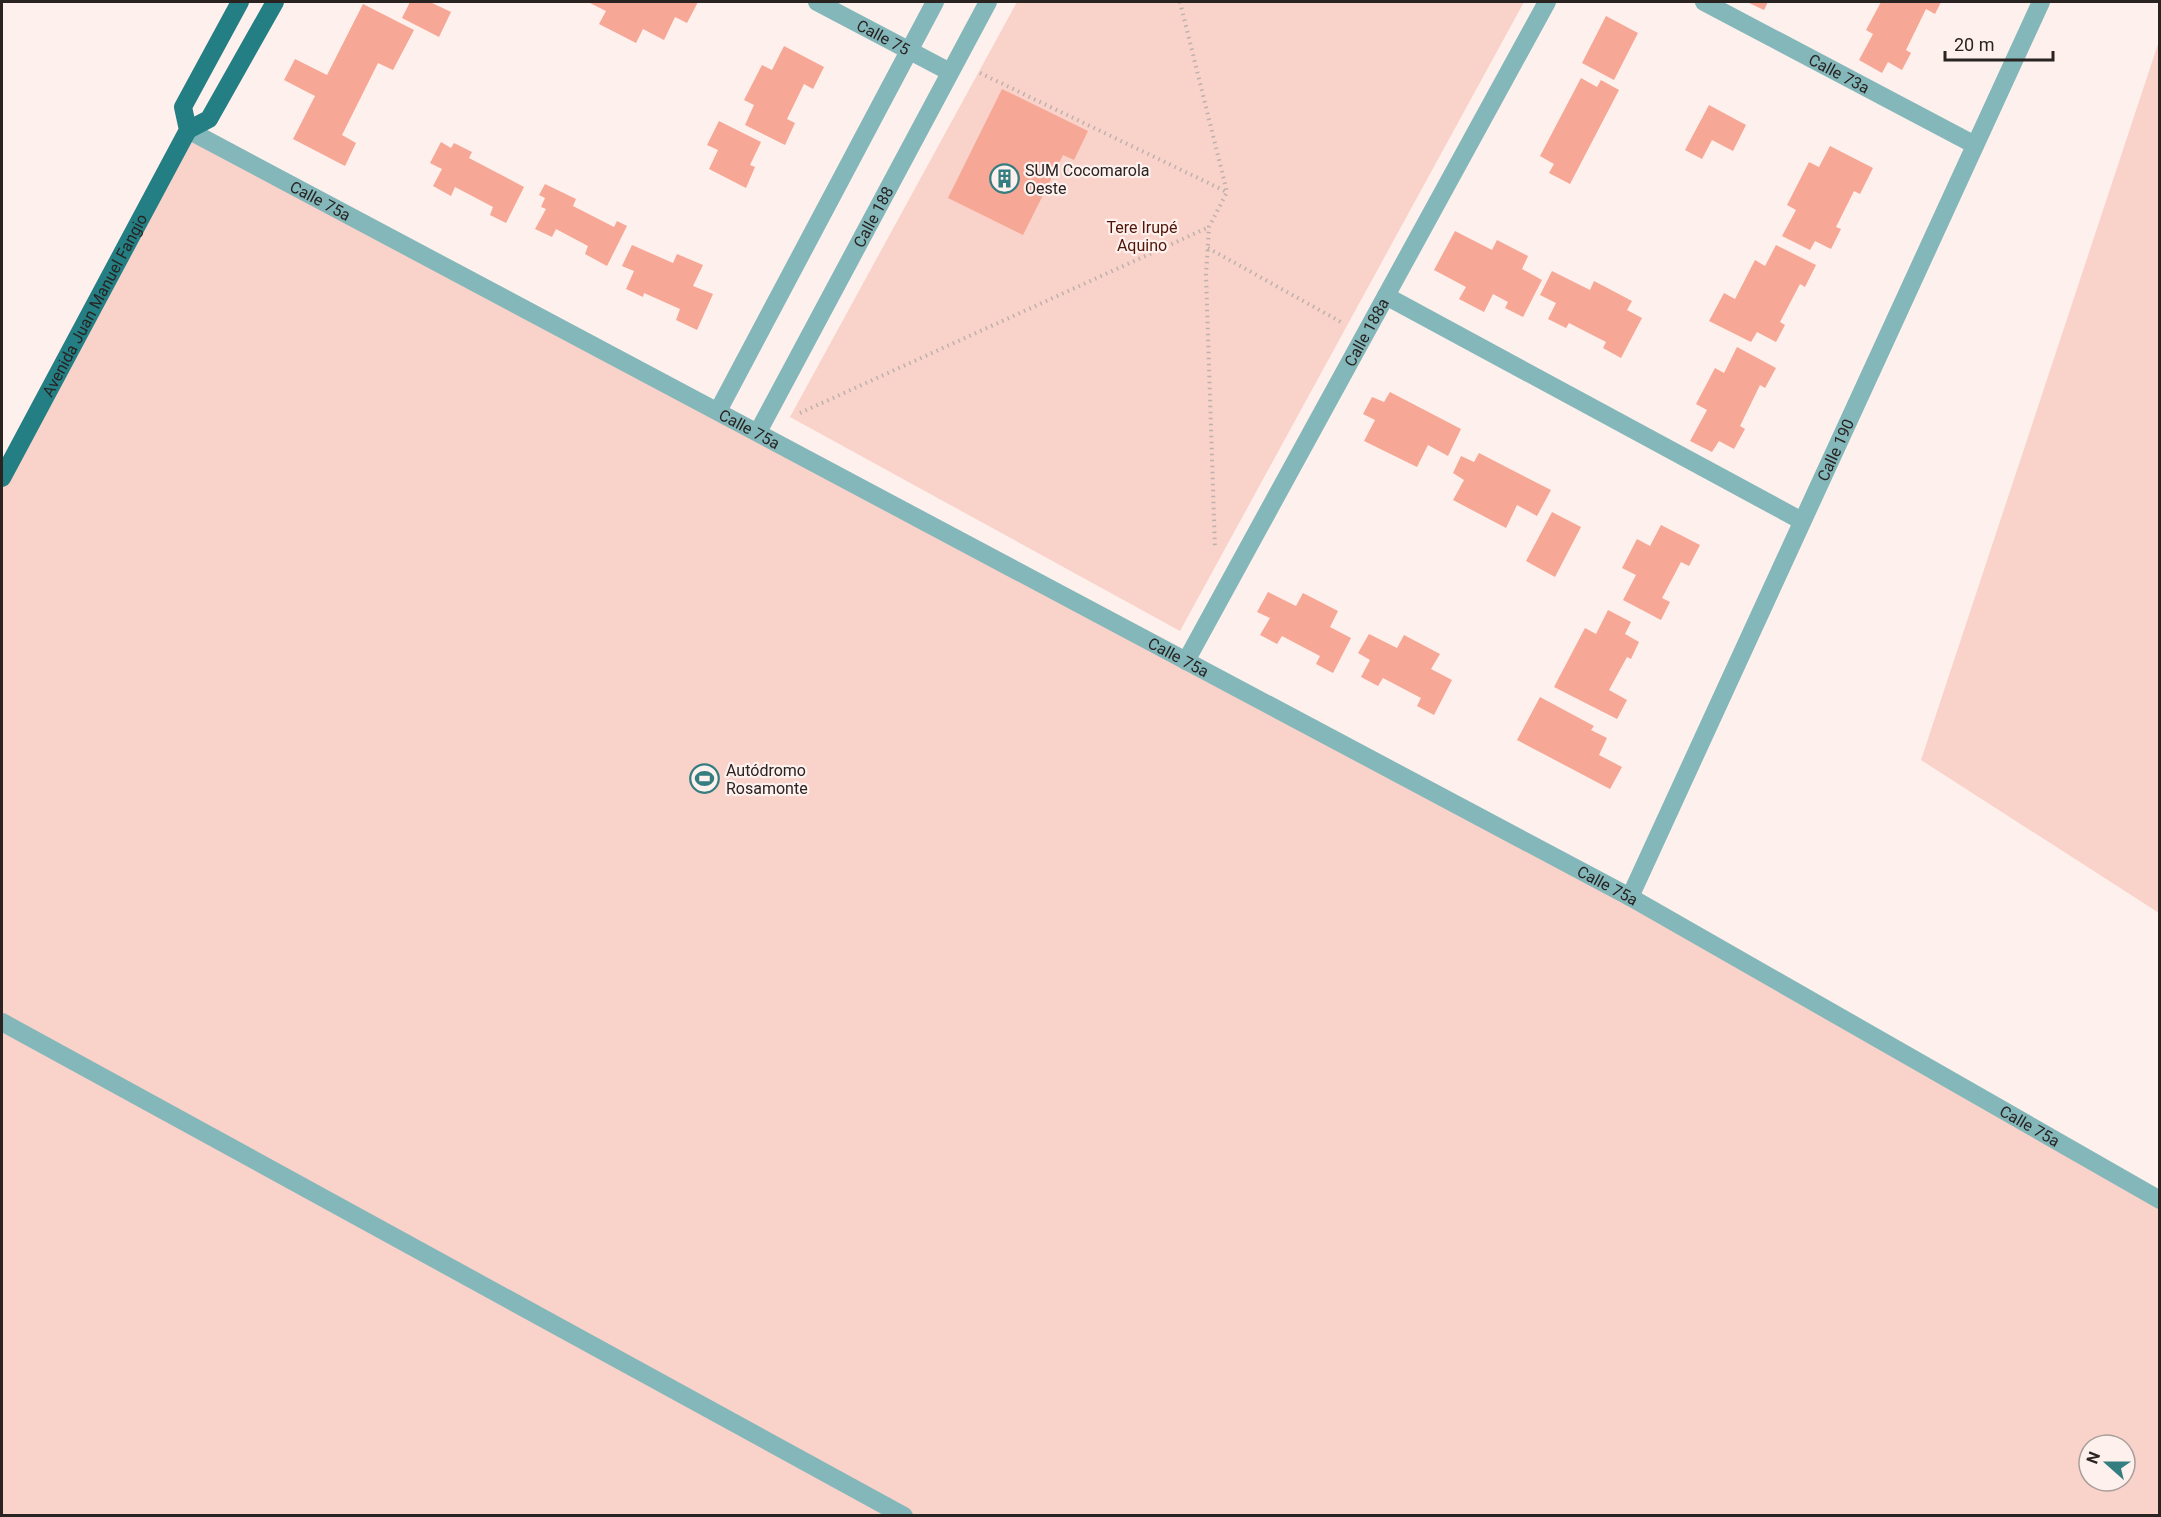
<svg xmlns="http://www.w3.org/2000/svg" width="2161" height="1517" viewBox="0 0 2161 1517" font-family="Roboto,sans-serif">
<rect width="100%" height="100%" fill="#fef0ec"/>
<path fill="#f9d2c9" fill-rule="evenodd" d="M1017 2H1524L1180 631 790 417Z
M2159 41 2160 913H2159L1921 760Z
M188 130 2159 1191V1515L2 1516V478ZM2089 1445H2125V1481H2089Z"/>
<path fill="#f6a795" d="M410 2H430L451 12 439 37 402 18Z
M588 2H698L687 23 675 17 664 40 643 29 636 43 599 24 606 11Z
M1747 2H1768L1764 10Z
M1881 2H1941L1935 14 1926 9 1906 50 1911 53 1902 70 1888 62 1882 73 1859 60 1873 34 1866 30Z
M363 4 414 30 393 70 378 63 342 135 356 143 345 166 293 139 315 96 284 80 295 59 327 75Z
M1606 16 1638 33 1614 80 1582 63Z
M784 46 824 67 813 89 804 84 787 119 795 123 785 145 745 125 754 105 744 100 762 65 772 70Z
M1581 78 1597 87 1601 80 1619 90 1570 184 1549 173 1554 164 1540 156Z
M1002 89 1088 131 1074 160 1063 155 1023 235 948 198Z
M1709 105 1746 125 1733 151 1712 140 1702 159 1685 150Z
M719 121 761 142 750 165 755 167 746 188 709 169 718 150 707 145Z
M441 142 451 148 454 143 472 152 469 158 524 187 506 223 490 215 493 207 455 187 451 196 433 186 442 169 430 163Z
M1830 146 1873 168 1860 194 1854 191 1836 227 1841 229 1831 249 1815 241 1810 250 1782 236 1796 210 1787 205 1809 162 1819 167Z
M545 184 576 199 573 206 614 227 617 221 627 226 607 266 585 254 588 246 556 229 552 237 535 229 546 209 541 207 545 198 539 195Z
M1455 231 1492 250 1497 240 1528 256 1522 269 1542 280 1523 317 1505 308 1508 302 1493 294 1484 312 1459 299 1466 287 1434 270Z
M632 245 673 263 677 254 703 265 693 286 713 294 697 330 676 320 680 309 644 293 643 297 626 289 634 271 622 266Z
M1776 245 1816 265 1805 287 1800 284 1780 322 1785 325 1776 342 1757 332 1751 342 1709 321 1724 293 1735 299 1755 260 1765 266Z
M1552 271 1590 290 1594 281 1632 301 1627 310 1642 318 1621 358 1603 348 1606 342 1569 323 1566 328 1548 319 1556 303 1540 295Z
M1737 347 1776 368 1765 388 1760 385 1740 426 1745 429 1734 449 1719 441 1712 452 1690 441 1707 410 1696 404 1715 368 1724 373Z
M1390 392 1461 429 1448 456 1428 445 1417 467 1364 441 1375 420 1363 414 1372 397 1384 402Z
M1479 453 1551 490 1537 516 1517 505 1506 528 1453 500 1464 480 1453 473 1461 456 1474 462Z
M1552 512 1581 527 1555 577 1526 561Z
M1661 525 1700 545 1689 566 1681 562 1662 598 1670 602 1661 620 1623 600 1636 575 1622 568 1637 539 1650 546Z
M1268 592 1296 606 1303 593 1338 611 1330 627 1351 638 1333 673 1316 664 1320 656 1282 636 1277 644 1260 635 1270 618 1257 612Z
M1608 610 1631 622 1625 634 1639 642 1631 659 1627 657 1609 690 1627 700 1617 719 1554 687 1585 628 1596 634Z
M1369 634 1397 648 1404 635 1440 654 1431 669 1452 680 1434 715 1417 706 1421 698 1383 678 1378 686 1361 677 1370 660 1358 653Z
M1540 697 1594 726 1591 730 1607 738 1599 755 1622 767 1610 789 1517 740Z"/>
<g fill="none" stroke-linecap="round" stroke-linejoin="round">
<path stroke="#bdb1ae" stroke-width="4" stroke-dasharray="1.5 4.5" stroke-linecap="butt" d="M1180 2 1227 192 1209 227 1206 275 1215 549
M980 73 1227 192
M1208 248 1341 322
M800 413 1209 227"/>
<g stroke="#83b7ba" stroke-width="18">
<path id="s1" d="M817 2 950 72"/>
<path id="s2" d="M1704 2 1975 145"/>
<path id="s3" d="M188 130 1630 897 2160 1200"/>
<path d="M1386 296 1802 521"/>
<path d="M718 411 935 2"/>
<path id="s4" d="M758 432 988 2"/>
<path id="s5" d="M1186 661 1547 2"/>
<path id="s6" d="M1630 897 2041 2"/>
<path d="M2 1022 904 1516"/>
</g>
<g stroke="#237f84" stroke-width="18">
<path d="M188 130 209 119 275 2"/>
<path id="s7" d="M2 478 188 130 183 107 240 2"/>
</g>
</g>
<defs>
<symbol id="building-ring" viewBox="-11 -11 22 22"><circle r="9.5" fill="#fef0ec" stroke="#347d81" stroke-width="1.5"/><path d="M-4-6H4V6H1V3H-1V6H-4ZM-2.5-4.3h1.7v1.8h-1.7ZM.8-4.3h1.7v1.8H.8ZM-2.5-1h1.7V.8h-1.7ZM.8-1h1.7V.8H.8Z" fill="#347d81"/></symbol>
<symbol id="stadium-ring" viewBox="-11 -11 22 22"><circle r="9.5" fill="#fef0ec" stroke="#347d81" stroke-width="1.5"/><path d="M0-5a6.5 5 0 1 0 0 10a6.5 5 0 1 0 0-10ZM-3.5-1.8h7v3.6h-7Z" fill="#347d81"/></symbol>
</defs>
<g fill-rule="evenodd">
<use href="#building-ring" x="988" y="162" width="33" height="33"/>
<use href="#stadium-ring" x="688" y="762" width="33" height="33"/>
</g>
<g text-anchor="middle" stroke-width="4.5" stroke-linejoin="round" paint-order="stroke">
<g font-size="16" fill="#292322" stroke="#fef0ec">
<text dy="6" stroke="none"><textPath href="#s1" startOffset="75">Calle 75</textPath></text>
<text dy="6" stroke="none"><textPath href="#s2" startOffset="153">Calle 73a</textPath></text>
<text dy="6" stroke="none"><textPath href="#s3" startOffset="150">Calle 75a</textPath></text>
<text dy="6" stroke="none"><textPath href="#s4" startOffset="244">Calle 188</textPath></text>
<text dy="6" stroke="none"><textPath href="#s7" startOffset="196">Avenida Juan Manuel Fangio</textPath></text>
<text dy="6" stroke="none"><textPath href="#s5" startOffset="375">Calle 188a</textPath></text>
<text dy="6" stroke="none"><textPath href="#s3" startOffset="636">Calle 75a</textPath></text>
<text dy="6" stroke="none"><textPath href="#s6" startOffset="492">Calle 190</textPath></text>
<text dy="6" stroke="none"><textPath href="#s3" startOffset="1122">Calle 75a</textPath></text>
<text dy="6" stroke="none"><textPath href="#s3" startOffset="1608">Calle 75a</textPath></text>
<text dy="6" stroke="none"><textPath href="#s3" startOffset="2094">Calle 75a</textPath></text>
</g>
<g font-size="16" fill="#292322" stroke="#fef0ec" text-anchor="start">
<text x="1025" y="176">SUM Cocomarola<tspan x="1025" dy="18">Oeste</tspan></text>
<text x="726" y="776">Autódromo<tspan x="726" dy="18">Rosamonte</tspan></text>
</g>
<g font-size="16" fill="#4f1508" stroke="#fef0ec">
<text x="1142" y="233">Tere Irupé<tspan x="1142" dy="18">Aquino</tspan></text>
</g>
</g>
<rect width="2161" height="1517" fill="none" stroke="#292322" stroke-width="6"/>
<g transform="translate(2107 1463) rotate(291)"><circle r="28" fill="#fef0ec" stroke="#a99e9b" stroke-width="1.5"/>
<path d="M0-4.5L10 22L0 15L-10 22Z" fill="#347d81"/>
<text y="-9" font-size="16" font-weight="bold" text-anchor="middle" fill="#292322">N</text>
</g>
<path d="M1945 51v9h108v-9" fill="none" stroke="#292322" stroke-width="3"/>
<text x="1954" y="51" font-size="18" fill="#292322" stroke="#fef0ec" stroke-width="4.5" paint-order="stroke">20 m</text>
</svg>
